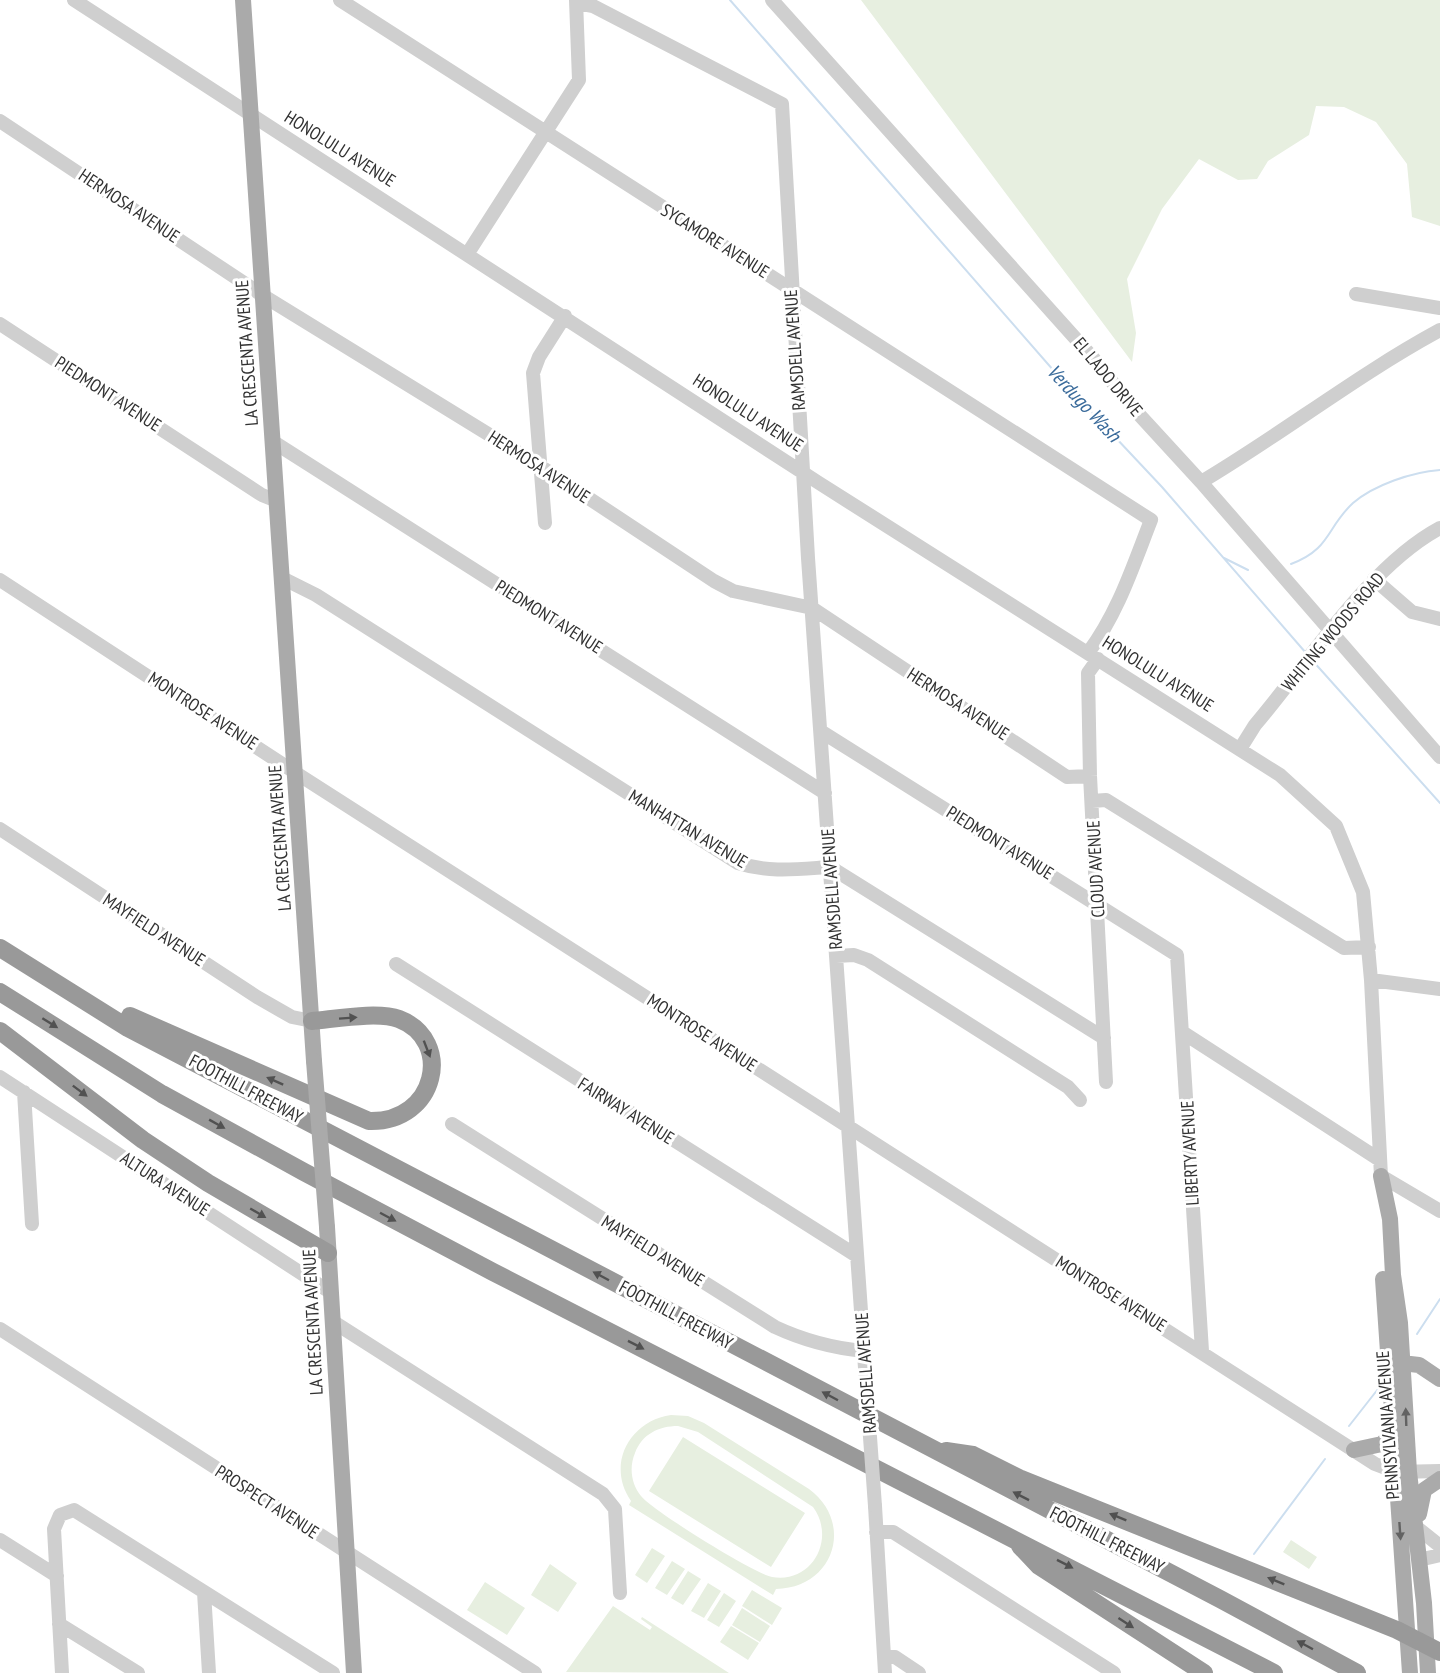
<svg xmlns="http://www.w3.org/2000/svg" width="1440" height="1673" viewBox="0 0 1440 1673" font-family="'PT Sans Narrow',sans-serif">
<rect width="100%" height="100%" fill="#fff"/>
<path fill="#e7efe0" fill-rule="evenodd" d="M861 0H1440V226L1412 217 1407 164 1376 122 1344 107 1316 106 1309 135 1268 161 1257 179 1238 180 1199 159 1162 209 1127 279 1136 333 1132 362Z
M671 1415 688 1416 704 1423 809 1489C855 1523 834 1588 776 1589L773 1595 629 1505 631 1501C606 1465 629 1421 671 1415ZM678 1426 698 1432 813 1507C836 1538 813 1584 772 1577 755 1574 653 1511 641 1496 631 1484 629 1467 635 1453 642 1434 659 1426 678 1426Z
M683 1437 805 1513 771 1567 649 1491Z
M1291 1540 1317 1557 1309 1569 1283 1552Z
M652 1548 665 1556 647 1583 635 1575Z
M672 1561 685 1569 667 1595 655 1588Z
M550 1564 577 1583 558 1612 531 1595Z
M688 1571 701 1579 683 1605 671 1598Z
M485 1582 525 1608 507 1635 467 1610Z
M708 1583 721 1591 704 1618 691 1611Z
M752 1590 782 1608 772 1625 742 1606Z
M724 1593 736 1601 719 1627 707 1620Z
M613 1606 650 1630 652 1627 641 1619 642 1617 729 1673 566 1672Z
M742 1608 770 1626 760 1642 732 1625Z
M731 1626 759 1643 748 1660 720 1642Z"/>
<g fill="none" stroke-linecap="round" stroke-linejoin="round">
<path stroke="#ccdeef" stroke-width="2" d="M730 0 1068 387 1162 487 1306 653
M1224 558 1248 570
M1291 564C1331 549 1326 528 1353 503 1374 485 1412 472 1440 470
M1312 660 1440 803
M1417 1334 1440 1299
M1349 1426 1378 1389
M1254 1554 1325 1459"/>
<path stroke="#cfcfcf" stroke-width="14" d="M74 0 819 483 1280 775 1336 826 1363 892 1371 980 1381 1176 1440 1211
M340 0 1151 520C1133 566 1118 613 1088 653
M772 0 1093 358 1134 409 1201 482 1440 757
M577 3 593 6 782 104 808 558 866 1382
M0 121 262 295 540 466 714 581 733 591 812 608 1067 777 1090 776
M468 253 579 80 576 0
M1356 294 1440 308
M0 324 262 495 277 501
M272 441 825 793
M1201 482C1282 434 1357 375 1440 330
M545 523 533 373 539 357 565 316
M282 578 316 595 738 863C769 873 798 869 830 867L1104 1038
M1374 579 1412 612 1440 619
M0 580 296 773 1375 1464 1396 1472 1440 1471
M1098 659 1088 673 1090 776 1106 1082
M822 732 1177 955 1202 1351
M1240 749 1255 725C1308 663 1369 566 1440 528
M1092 801 1106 800 1344 948 1369 947
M0 829 257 997 292 1017 312 1021
M836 956 854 955 868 960 1068 1087 1080 1100
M396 964 857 1256
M1371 980 1440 989
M1182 1032 1380 1160
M0 1077 330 1292
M24 1092 32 1224
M452 1124 775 1327C805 1341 832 1348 864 1351
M332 1321 603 1494 615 1509 620 1593
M0 1329 535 1673
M875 1506 885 1673
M1415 1526 1440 1546
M876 1532H893L1114 1673
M0 1540 57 1576
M1419 1560 1440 1555
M204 1592 209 1673
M59 1624 138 1673
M885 1657H895L919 1673
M62 1673 54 1529 60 1515 74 1510 333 1673"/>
<path stroke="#aaa" stroke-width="16" d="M243 0 314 1061
M1381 1176 1390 1219 1393 1275 1400 1323 1409 1472 1424 1603 1428 1673
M327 1227 354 1673
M1383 1279 1410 1673
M1393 1362 1419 1365 1440 1379
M1354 1450 1382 1444 1393 1433
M1419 1514 1424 1490 1440 1479"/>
<path stroke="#999" stroke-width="18" d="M0 948 128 1028 1220 1599 1357 1673
M0 992 162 1094 304 1172 493 1272 1274 1673
M130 1016 369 1121C437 1123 454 1040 399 1019 378 1011 335 1019 312 1021
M0 1031 143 1140 208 1183 328 1253
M946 1451 973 1455 1019 1478 1397 1630 1440 1652
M1020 1546 1039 1566 1204 1673"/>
<path stroke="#cfcfcf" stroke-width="14" d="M866 1382 875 1506"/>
<path stroke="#aaa" stroke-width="16" d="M314 1061 327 1227"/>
</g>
<defs><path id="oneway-solid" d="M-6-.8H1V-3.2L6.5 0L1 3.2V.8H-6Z" transform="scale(1.5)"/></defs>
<g fill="#515151">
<use href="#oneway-solid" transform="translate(348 1018) rotate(-4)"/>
<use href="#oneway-solid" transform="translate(50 1023) rotate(32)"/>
<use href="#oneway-solid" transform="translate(427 1049) rotate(69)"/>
<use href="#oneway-solid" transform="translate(275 1081) rotate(-156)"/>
<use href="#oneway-solid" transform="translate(80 1091) rotate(37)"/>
<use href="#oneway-solid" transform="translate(217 1124) rotate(29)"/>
<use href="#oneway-solid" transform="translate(258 1213) rotate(30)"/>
<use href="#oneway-solid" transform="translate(388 1217) rotate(28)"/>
<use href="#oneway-solid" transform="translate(601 1276) rotate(-152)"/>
<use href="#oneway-solid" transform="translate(636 1345) rotate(27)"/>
<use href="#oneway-solid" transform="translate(830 1396) rotate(-152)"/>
<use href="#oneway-solid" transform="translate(1021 1496) rotate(-153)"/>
<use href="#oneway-solid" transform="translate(1118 1517) rotate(-158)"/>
<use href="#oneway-solid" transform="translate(1065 1564) rotate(27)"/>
<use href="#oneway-solid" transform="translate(1276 1581) rotate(-158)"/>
<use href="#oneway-solid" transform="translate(1126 1623) rotate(33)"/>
<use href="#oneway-solid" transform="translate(1305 1645) rotate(-152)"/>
</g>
<g fill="#626262">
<use href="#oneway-solid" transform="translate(1406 1417) rotate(-92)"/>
<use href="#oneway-solid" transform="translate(1400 1531) rotate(86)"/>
</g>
<g text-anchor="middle" stroke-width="6" stroke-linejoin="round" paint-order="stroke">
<g font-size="18" fill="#323232" stroke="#fff">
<text transform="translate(340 149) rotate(32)" y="6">HONOLULU AVENUE</text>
<text transform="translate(129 206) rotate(34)" y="6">HERMOSA AVENUE</text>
<text transform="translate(715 241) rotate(32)" y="6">SYCAMORE AVENUE</text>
<text transform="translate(795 350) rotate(-94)" y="6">RAMSDELL AVENUE</text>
<text transform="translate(247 353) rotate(-94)" y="6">LA CRESCENTA AVENUE</text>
<text transform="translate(1108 377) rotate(50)" y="6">EL LADO DRIVE</text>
<text transform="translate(108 394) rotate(33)" y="6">PIEDMONT AVENUE</text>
<text transform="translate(748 413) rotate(33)" y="6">HONOLULU AVENUE</text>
<text transform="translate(539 467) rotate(33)" y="6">HERMOSA AVENUE</text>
<text transform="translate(549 617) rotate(32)" y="6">PIEDMONT AVENUE</text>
<text transform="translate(1333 632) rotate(-50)" y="6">WHITING WOODS ROAD</text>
<text transform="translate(1158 674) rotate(32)" y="6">HONOLULU AVENUE</text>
<text transform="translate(958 704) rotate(33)" y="6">HERMOSA AVENUE</text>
<text transform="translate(203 711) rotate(33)" y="6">MONTROSE AVENUE</text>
<text transform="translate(688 829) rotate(31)" y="6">MANHATTAN AVENUE</text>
<text transform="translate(280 838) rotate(-94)" y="6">LA CRESCENTA AVENUE</text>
<text transform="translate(1000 843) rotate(32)" y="6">PIEDMONT AVENUE</text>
<text transform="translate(1096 869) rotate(-93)" y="6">CLOUD AVENUE</text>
<text transform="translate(832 889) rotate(-94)" y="6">RAMSDELL AVENUE</text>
<text transform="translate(154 930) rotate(33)" y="6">MAYFIELD AVENUE</text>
<text transform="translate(702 1033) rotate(33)" y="6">MONTROSE AVENUE</text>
<text transform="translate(246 1089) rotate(28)" y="6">FOOTHILL FREEWAY</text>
<text transform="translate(626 1111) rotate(32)" y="6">FAIRWAY AVENUE</text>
<text transform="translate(1190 1153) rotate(-93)" y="6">LIBERTY AVENUE</text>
<text transform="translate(165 1184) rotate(33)" y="6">ALTURA AVENUE</text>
<text transform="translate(653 1251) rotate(32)" y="6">MAYFIELD AVENUE</text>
<text transform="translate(1111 1294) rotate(32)" y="6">MONTROSE AVENUE</text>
<text transform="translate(676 1315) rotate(28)" y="6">FOOTHILL FREEWAY</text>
<text transform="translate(313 1322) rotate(-93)" y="6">LA CRESCENTA AVENUE</text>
<text transform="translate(866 1373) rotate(-94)" y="6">RAMSDELL AVENUE</text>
<text transform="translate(1388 1425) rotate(-94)" y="6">PENNSYLVANIA AVENUE</text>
<text transform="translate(267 1502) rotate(33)" y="6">PROSPECT AVENUE</text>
<text transform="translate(1107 1540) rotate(27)" y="6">FOOTHILL FREEWAY</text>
</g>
<g font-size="20" font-style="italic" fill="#3a6b9b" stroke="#fff">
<text transform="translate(1084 403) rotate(47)" y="7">Verdugo Wash</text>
</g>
</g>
</svg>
